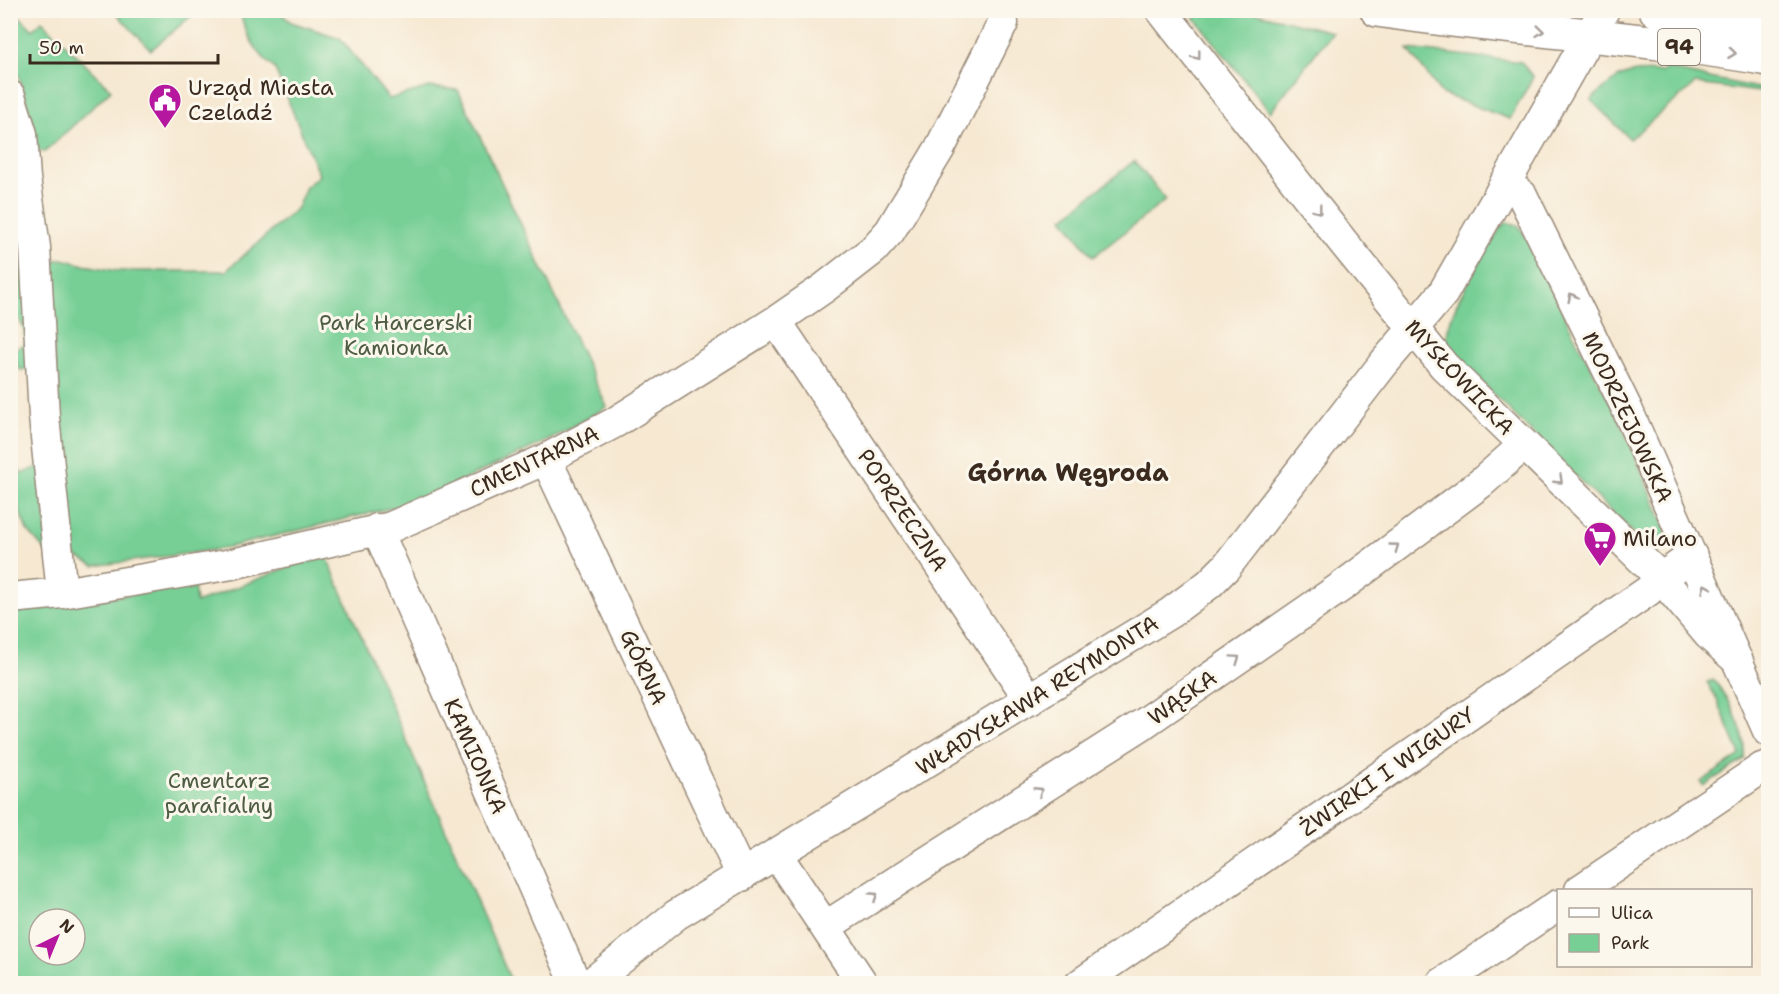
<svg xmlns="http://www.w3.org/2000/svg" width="1779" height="994" viewBox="0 0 1779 994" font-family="'Shantell Sans',sans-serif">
<rect width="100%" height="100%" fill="#fbf7ec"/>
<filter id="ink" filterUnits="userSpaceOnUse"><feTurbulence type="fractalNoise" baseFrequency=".0167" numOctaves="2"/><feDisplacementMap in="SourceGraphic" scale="12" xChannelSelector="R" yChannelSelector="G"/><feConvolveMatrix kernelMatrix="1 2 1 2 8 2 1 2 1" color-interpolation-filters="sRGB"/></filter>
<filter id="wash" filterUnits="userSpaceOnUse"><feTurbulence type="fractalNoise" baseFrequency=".008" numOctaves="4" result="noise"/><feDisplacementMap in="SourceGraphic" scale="24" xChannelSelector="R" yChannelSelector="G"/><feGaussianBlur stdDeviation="1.35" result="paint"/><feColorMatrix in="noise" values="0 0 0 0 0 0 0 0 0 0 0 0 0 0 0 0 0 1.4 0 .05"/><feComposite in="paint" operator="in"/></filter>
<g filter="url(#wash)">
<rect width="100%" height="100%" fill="#f6e8d1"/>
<path fill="#77cf95" stroke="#597c5a" stroke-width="1.5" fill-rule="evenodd" d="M10 11H14L33 30 42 21 111 90 45 152 38 151 33 122 11 51Z
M114 11H197L151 50Z
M240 11H278L291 22 340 38 389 99 429 87 458 90 607 407 551 439 416 502 221 549 94 566 75 556 69 544 47 262 63 259 84 265 118 271H226L297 208 306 187 319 175 275 69C257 54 244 33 240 11Z
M1189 11H1249L1332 32 1270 112Z
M1408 49 1521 62 1533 77 1510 119 1442 94Z
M1666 69 1768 90V93L1695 84 1630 139 1591 100C1617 75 1626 69 1662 72Z
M1134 161 1166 200 1093 257 1063 218Z
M1507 222 1520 227 1527 239 1579 345 1618 417 1666 529 1665 537 1648 548 1446 347C1446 308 1481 263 1500 228Z
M15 236 19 237 26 249 35 365 32 368 20 370 11 351 28 343 24 335 26 334 11 301 10 238Z
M10 449 21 474 41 466 49 555 27 530 11 490Z
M325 553 512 983H11L10 612 194 585 196 603ZM39 919H75V955H39Z
M1714 680C1729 699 1748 735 1745 759L1703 786 1701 782 1740 755 1718 702 1707 682Z"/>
</g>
<g filter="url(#ink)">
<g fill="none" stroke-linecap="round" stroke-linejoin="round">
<defs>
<path id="minor" d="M1161 10 1343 242 1444 366 1661 578 1709 635 1738 661
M10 96 22 134 25 178 35 247 44 417 62 593
M1505 183 1522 195 1627 409 1768 731
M776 321 1030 700
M546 459 742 876
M377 529 576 984
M10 598 62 593 232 564 391 527 546 459 614 423 776 321 824 288 873 250 890 231 940 148 1003 23
M777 855 863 984
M1580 890 1762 768 1768 766
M825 927 1143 724 1341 587 1481 483 1524 445
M590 984 676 915 1170 613 1209 584 1226 567 1384 363 1443 293 1604 10
M1080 984 1648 591 1661 578 1692 556
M1441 984 1558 905"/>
<path id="major" d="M1377 10C1507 30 1639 36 1768 59
M1656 10 1768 26"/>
</defs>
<use href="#minor" stroke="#988978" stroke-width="33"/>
<use href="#major" stroke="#988978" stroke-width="36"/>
<use href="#minor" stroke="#fff" stroke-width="30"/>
<use href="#major" stroke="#fff" stroke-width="33"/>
</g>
<defs><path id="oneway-chevron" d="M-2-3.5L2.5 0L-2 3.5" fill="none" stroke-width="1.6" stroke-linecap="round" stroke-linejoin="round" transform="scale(1.5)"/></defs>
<g stroke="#a79f9a">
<use href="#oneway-chevron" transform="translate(1540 31) rotate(6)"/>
<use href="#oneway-chevron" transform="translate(1732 53) rotate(7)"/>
<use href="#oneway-chevron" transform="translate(1197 56) rotate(52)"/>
<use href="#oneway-chevron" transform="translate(1318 210) rotate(52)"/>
<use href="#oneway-chevron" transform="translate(1572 297) rotate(-116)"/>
<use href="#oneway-chevron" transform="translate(1559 480) rotate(44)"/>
<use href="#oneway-chevron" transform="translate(1395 547) rotate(-36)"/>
<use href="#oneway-chevron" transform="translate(1706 588) rotate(-114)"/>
<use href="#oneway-chevron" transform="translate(1236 659) rotate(-35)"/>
<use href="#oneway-chevron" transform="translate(1039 791) rotate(-33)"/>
<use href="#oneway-chevron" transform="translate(874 896) rotate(-33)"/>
</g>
</g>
<defs>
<symbol id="civic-pin" viewBox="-11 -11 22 30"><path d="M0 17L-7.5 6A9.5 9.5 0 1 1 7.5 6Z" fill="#b5179e" stroke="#fbf7ec"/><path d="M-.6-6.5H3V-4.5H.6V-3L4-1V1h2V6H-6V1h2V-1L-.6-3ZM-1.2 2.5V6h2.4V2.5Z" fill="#fff"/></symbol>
<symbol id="supermarket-pin" viewBox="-11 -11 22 30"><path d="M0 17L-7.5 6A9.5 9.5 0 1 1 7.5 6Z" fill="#b5179e" stroke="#fbf7ec"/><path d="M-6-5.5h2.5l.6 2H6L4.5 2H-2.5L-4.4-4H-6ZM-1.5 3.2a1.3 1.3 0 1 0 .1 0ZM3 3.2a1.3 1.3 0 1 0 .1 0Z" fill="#fff"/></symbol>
</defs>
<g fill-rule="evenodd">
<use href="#civic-pin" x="146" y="81" width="38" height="52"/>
<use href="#supermarket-pin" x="1581" y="519" width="38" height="52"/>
</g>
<g text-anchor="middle" stroke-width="6" stroke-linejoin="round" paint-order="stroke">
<rect fill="#fbf7ec" stroke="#75685c" stroke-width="1.5" x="1658" y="29" width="42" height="36" rx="4.5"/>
<g font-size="21" font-weight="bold" fill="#3b2a1e">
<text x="1679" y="54">94</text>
</g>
<g font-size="22" fill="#3b2a1e" stroke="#fbf7ec" text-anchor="start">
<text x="188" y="95">Urząd Miasta<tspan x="188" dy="25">Czeladź</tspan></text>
<text x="1623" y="546">Milano</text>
</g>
<g font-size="22" fill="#4d5c42" stroke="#fbf7ec">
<text x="396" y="330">Park Harcerski<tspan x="396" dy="25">Kamionka</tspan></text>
<text x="219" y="788">Cmentarz<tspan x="219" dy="25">parafialny</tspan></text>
</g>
<g font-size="22" fill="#3b2a1e" stroke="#fbf7ec">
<text transform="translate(1460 377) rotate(47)" y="8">MYSŁOWICKA</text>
<text transform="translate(1628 417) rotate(65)" y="8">MODRZEJOWSKA</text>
<text transform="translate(534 461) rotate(-25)" y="8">CMENTARNA</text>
<text transform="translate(903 510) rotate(56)" y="8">POPRZECZNA</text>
<text transform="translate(644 667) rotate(65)" y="8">GÓRNA</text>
<text transform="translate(1037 695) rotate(-32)" y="8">WŁADYSŁAWA REYMONTA</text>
<text transform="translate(1182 697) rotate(-35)" y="8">WĄSKA</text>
<text transform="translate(476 756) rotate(66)" y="8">KAMIONKA</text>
<text transform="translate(1387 771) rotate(-35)" y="8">ŻWIRKI I WIGURY</text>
</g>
<g font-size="24" font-weight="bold" fill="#3b2a1e" stroke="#fbf7ec">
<text x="1068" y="481">Górna Węgroda</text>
</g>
</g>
<rect width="1779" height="994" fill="none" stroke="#fbf7ec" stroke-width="36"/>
<rect x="1557" y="889" width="195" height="78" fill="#fbf7ec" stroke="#aea59a" stroke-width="1.5"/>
<rect x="1569" y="908" width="30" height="9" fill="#ffffff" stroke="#aea59a" stroke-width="1.5"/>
<text x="1611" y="919" font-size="18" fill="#3b2a1e">Ulica</text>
<rect x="1569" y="934" width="30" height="18" fill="#77cf95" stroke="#aea59a" stroke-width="1.5"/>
<text x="1611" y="949" font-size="18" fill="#3b2a1e">Park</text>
<g transform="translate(57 937) rotate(43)"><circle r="28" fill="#fbf7ec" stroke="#aea59a" stroke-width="1.5"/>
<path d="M0-4.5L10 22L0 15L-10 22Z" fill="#b5179e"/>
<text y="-9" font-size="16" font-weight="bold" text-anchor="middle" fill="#3b2a1e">N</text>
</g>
<path d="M30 54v9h188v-9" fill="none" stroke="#3b2a1e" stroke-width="3"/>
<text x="39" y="54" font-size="18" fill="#3b2a1e" stroke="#fbf7ec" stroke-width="4.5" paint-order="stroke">50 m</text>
</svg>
